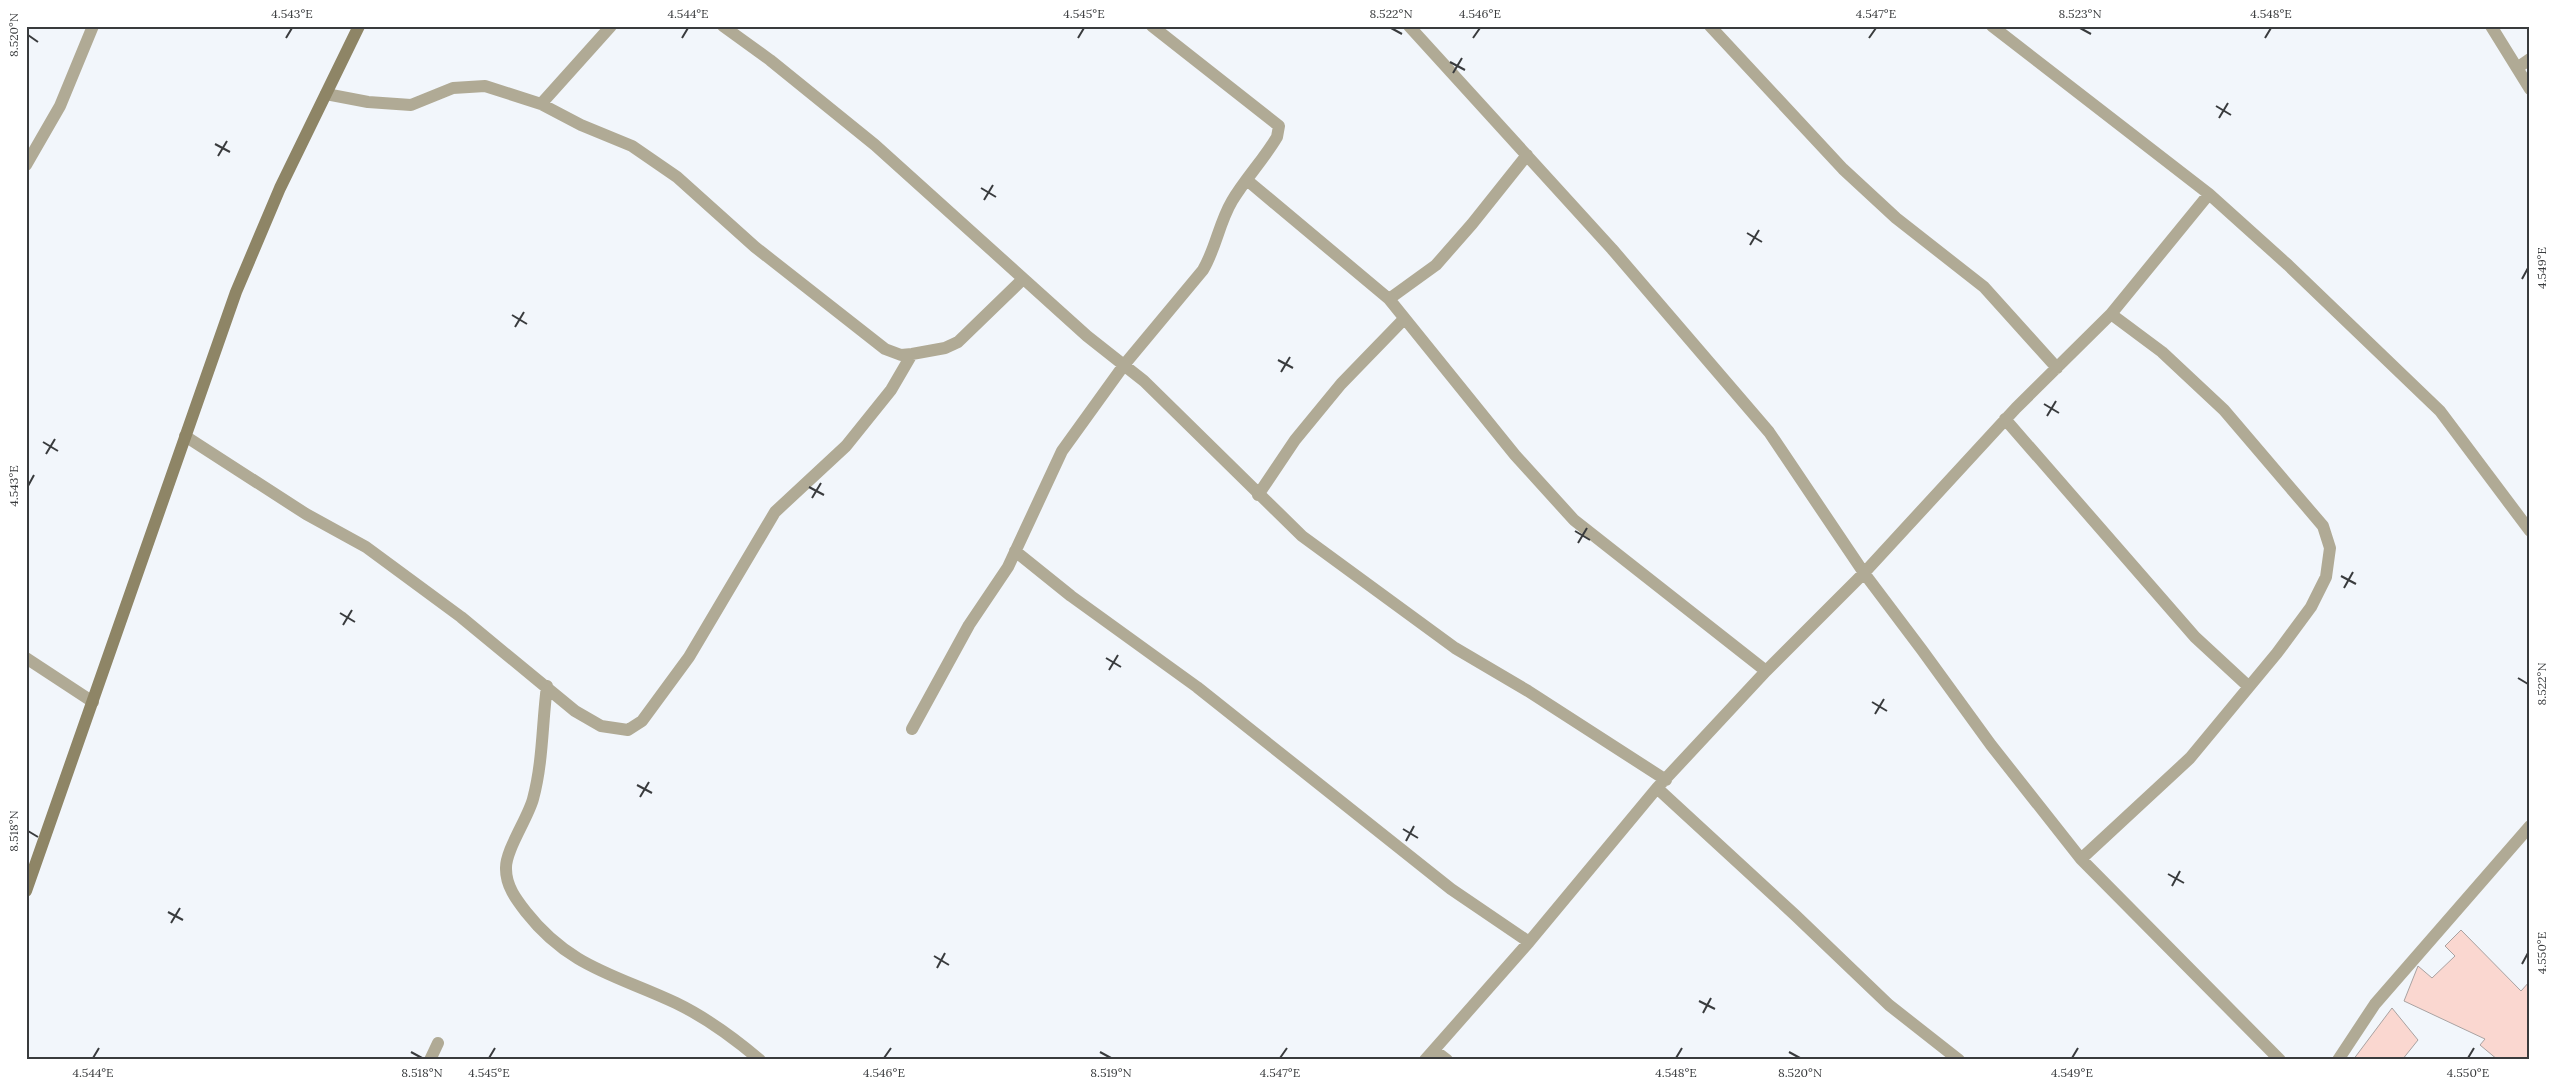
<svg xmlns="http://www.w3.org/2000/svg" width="2556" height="1086" viewBox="0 0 2556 1086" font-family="Lora,serif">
<rect width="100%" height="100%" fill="#f2f6fb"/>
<path fill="#fad7d0" stroke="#a9a2a1" d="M2461 930 2521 991 2530 981V1060H2498L2480 1045 2485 1039 2404 1001 2418 966 2432 978 2455 956 2445 946Z
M2392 1008 2418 1040 2402 1060H2353Z"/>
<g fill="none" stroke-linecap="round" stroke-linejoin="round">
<path stroke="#b0aa95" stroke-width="12" d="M723 26 770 60 875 145 1087 336 1144 381 1302 536 1455 648 1528 691 1666 780
M1409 26 1612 249 1769 432 1864 573 1922 650 1991 745 2081 859 2280 1060
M1710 26 1843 169 1896 218 1984 287 2057 368
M1992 26 2209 194 2288 265 2440 411 2530 531
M2491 26 2530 89
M2517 68 2530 59
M326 94 368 102 411 105 453 88 485 86 541 104 581 125 632 146 677 177 755 247 885 349 901 355 912 354 945 348 958 342 1023 279
M541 104 611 26
M26 165 60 106 93 26
M1248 181 1389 299 1515 455 1574 520 1766 671
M1389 299 1436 265 1472 224 1527 155
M2005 419 2195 637 2248 686
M185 436 306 514 366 547 461 617 575 711 601 726 628 730 642 721 689 657 775 512 846 446 891 390 912 354
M1258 495 1295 440 1341 384 1404 319
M1015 551 1071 596 1197 687 1451 889 1529 942
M26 658 93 702
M547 686C542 724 543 762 533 799 528 818 505 851 506 869 506 886 516 899 526 912 570 968 617 975 676 1003 707 1018 734 1038 760 1060
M912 729 969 625 1008 567 1062 451 1124 365 1203 270C1216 248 1219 223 1232 201 1245 179 1264 159 1277 137L1279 126 1152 26
M1657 788 1795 915 1889 1005 1959 1060
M2081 859 2190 758 2277 653 2311 607 2326 577 2330 548 2323 526 2224 410 2162 352 2111 314
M1434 1050 1447 1060
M430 1060 438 1043
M1425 1060 1529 942 1657 788 1766 671 1864 573 2016 408 2111 314 2209 194
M2338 1060 2375 1004 2530 826"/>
<path stroke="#8e8566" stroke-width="12" d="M26 891 236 292 280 188 359 26"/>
</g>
<path fill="none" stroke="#393b3d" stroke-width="2" d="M1391 28 1402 34M2080 28 2091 34M28 35 38 42M286 38 292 28M682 38 688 28M1078 38 1084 28M1473 38 1480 28M1869 38 1876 28M2265 38 2271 28M1450 62 1465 70M1453 73 1462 58M2216 106 2231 115M2219 118 2228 103M215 144 230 152M218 156 227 141M981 188 996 197M984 200 993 185M1747 233 1762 242M1750 245 1759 230M2522 279 2528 268M512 315 527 324M515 327 524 312M1278 360 1293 368M1281 372 1290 357M2044 404 2059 413M2047 416 2056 401M43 442 58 451M46 454 55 439M28 486 34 475M809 487 824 495M812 498 821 483M1575 531 1590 540M1578 543 1587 528M2341 576 2356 584M2344 588 2353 572M340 613 355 622M343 625 352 610M1106 658 1121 667M1109 670 1118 655M2518 678 2528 684M1872 702 1887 711M1875 714 1884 699M637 785 652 793M640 797 649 782M1403 829 1418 838M28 831 38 837M1406 841 1414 826M2168 874 2184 883M2172 886 2180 871M168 912 183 920M171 923 180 908M934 956 949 965M2522 964 2528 953M937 968 945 953M1699 1001 1715 1009M1703 1013 1711 998M411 1052 422 1058M1100 1052 1111 1058M1789 1052 1800 1058M93 1058 99 1048M489 1058 495 1048M884 1058 891 1048M1280 1058 1287 1048M1676 1058 1682 1048M2072 1058 2078 1048M2468 1058 2474 1048"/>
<rect width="2556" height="1086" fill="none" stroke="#ffffff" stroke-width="55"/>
<rect x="28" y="28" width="2500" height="1030" fill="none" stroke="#393b3d" stroke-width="2"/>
<g font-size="12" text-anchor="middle" fill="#393b3d">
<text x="292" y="18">4.543°E</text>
<text x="688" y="18">4.544°E</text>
<text x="1084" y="18">4.545°E</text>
<text x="1391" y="18">8.522°N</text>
<text x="1480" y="18">4.546°E</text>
<text x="1876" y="18">4.547°E</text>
<text x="2080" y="18">8.523°N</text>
<text x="2271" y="18">4.548°E</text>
<text transform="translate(14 35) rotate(-90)" y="4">8.520°N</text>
<text transform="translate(2542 268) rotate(-90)" y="4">4.549°E</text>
<text transform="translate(14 486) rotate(-90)" y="4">4.543°E</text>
<text transform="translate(2542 684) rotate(-90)" y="4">8.522°N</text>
<text transform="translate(14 831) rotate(-90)" y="4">8.518°N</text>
<text transform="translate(2542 953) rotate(-90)" y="4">4.550°E</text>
<text x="93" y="1077">4.544°E</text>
<text x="422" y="1077">8.518°N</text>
<text x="489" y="1077">4.545°E</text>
<text x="884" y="1077">4.546°E</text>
<text x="1111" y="1077">8.519°N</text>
<text x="1280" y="1077">4.547°E</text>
<text x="1676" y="1077">4.548°E</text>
<text x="1800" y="1077">8.520°N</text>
<text x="2072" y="1077">4.549°E</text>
<text x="2468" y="1077">4.550°E</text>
</g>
</svg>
